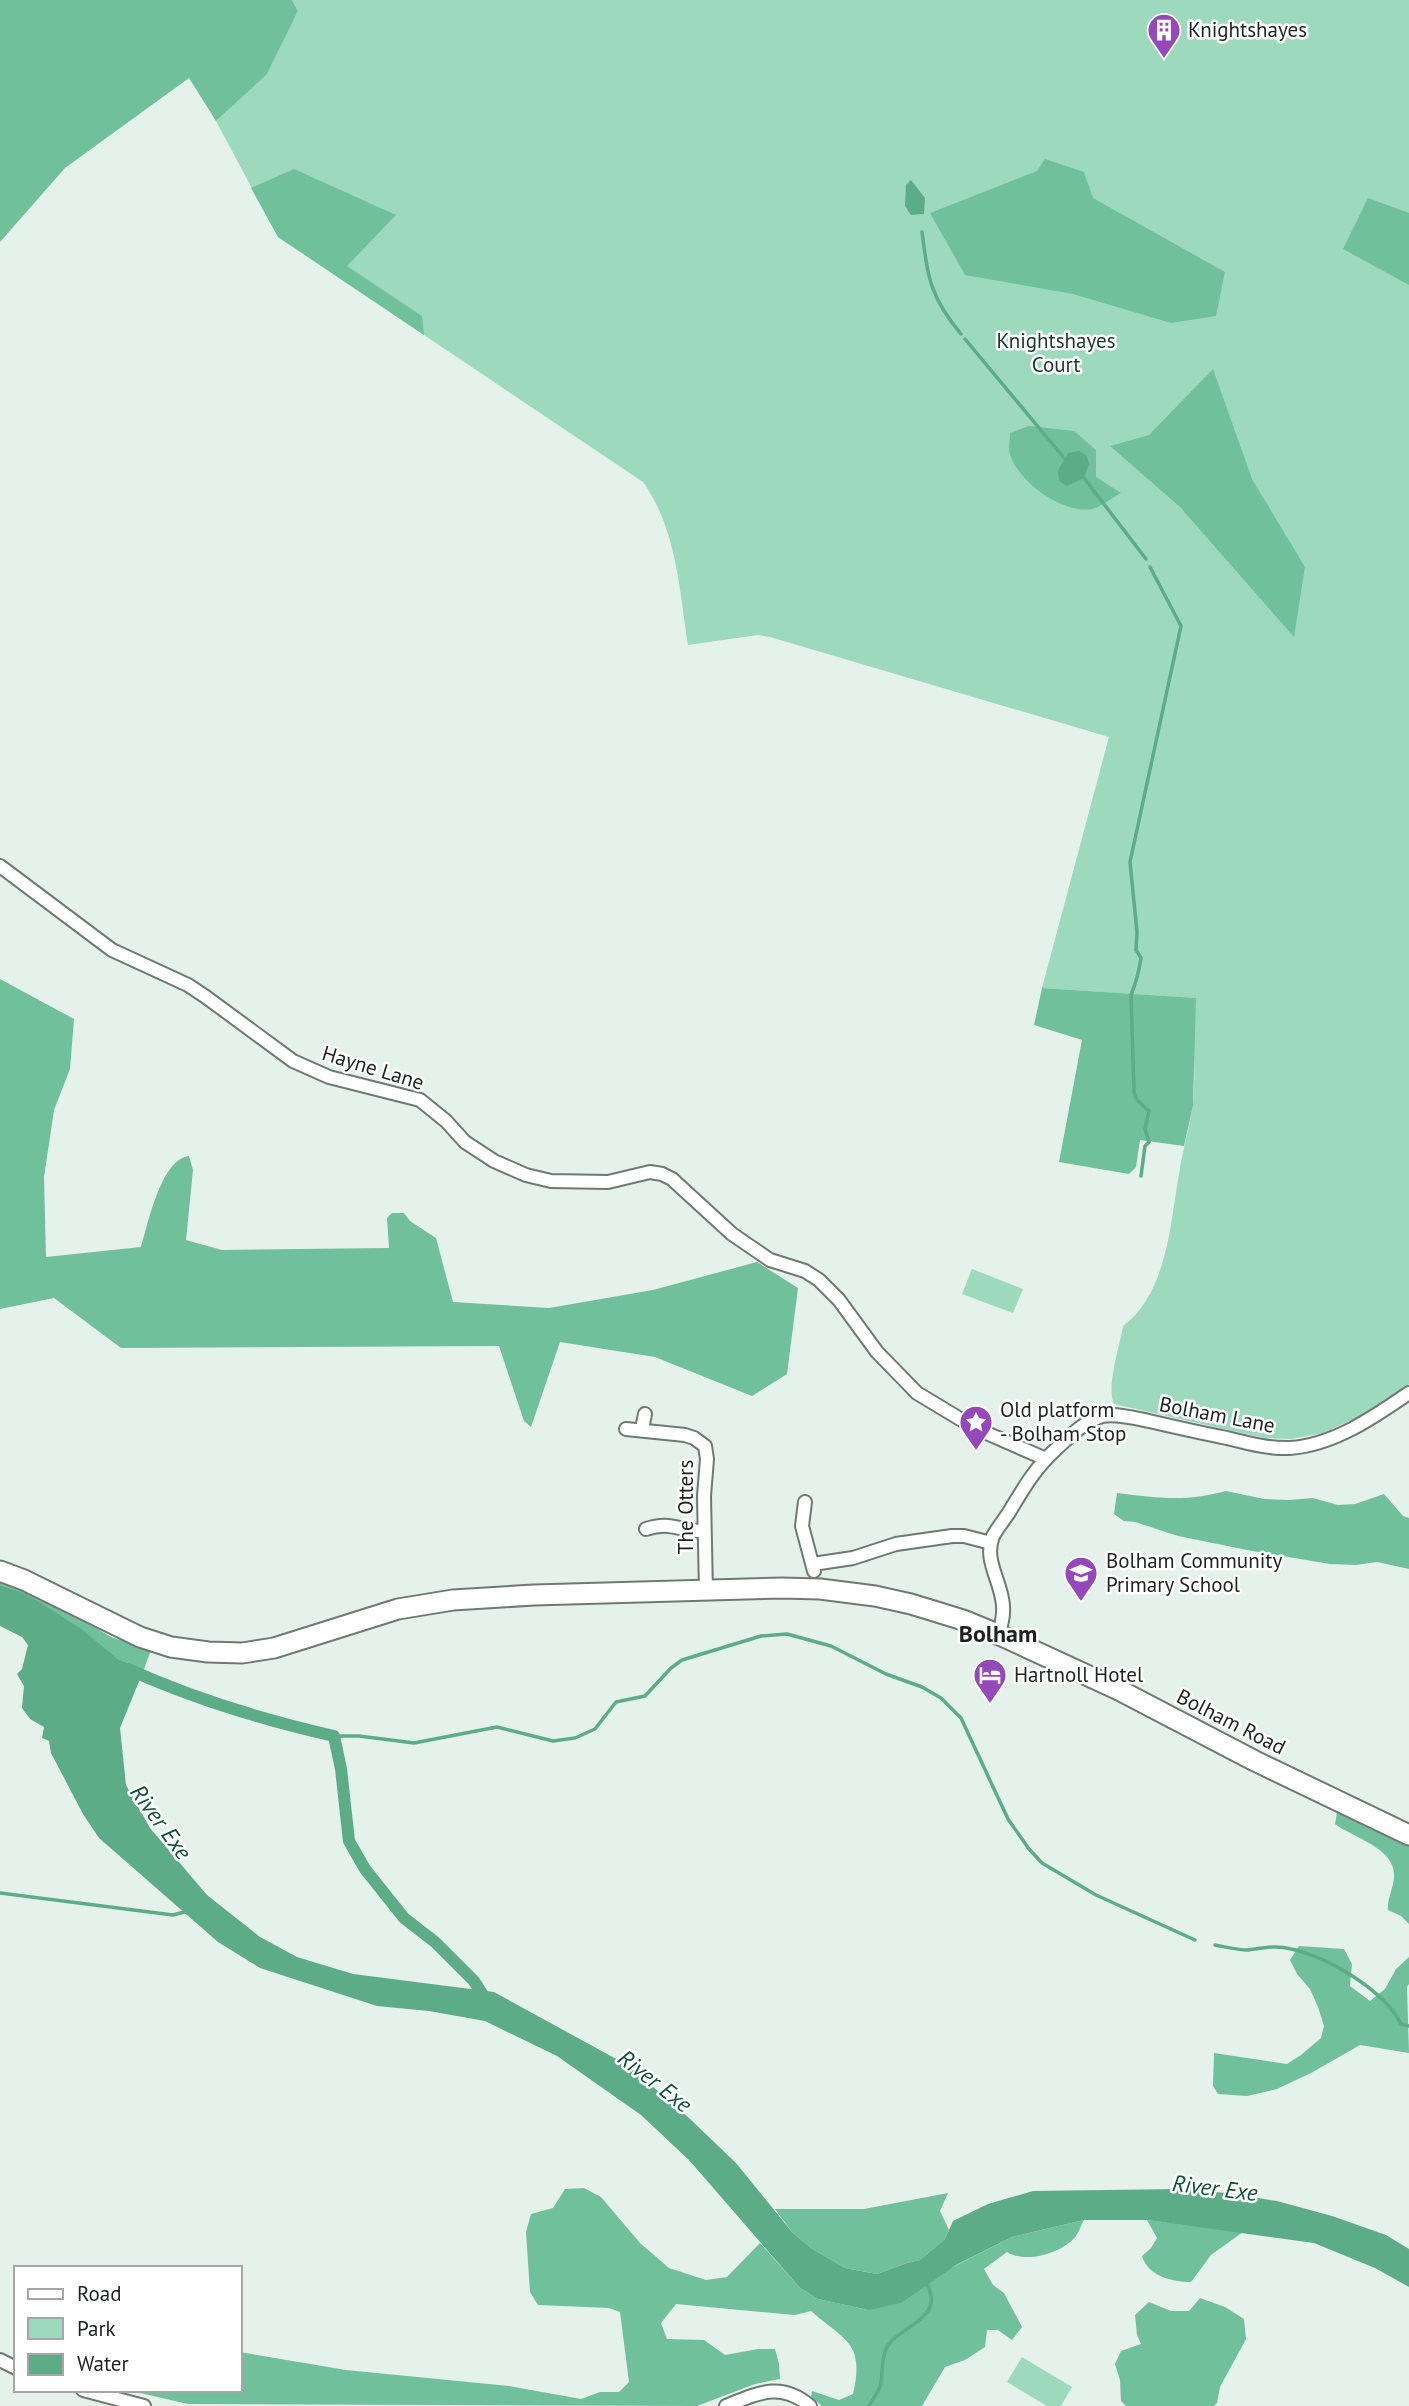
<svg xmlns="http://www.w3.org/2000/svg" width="1409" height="2406" viewBox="0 0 1409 2406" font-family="'PT Sans',sans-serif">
<rect width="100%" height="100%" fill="#e5f1eb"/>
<path fill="#9dd9bc" d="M292 0H1409V1384L1363 1415 1323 1433 1291 1439 1264 1438 1114 1404C1106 1387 1120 1345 1123 1326 1169 1291 1170 1221 1180 1168 1183 1148 1190 1126 1193 1105 1196 1070 1193 1033 1193 998L1042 988 1109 737 770 637 758 635 688 645C679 589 677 530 643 482L278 237 216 121 267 73 298 11Z
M972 1269 1023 1289 1013 1313 962 1294Z
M1022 2357 1072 2387 1061 2406H1047L1007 2382Z"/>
<path fill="#71c09c" d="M0 0H292L298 11 267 74 216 121 189 78 65 168 0 242Z
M1045 159 1084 172 1093 198 1225 272 1216 316 1171 323 1073 294 965 275 930 213 1037 171Z
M294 169 396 215 347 266 422 316 424 335 278 237 251 188Z
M1368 198 1409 213V285L1343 249Z
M1213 369 1252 479 1305 567 1294 637 1180 507 1110 446 1149 435Z
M1029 426 1074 431 1096 450V477L1121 493C1113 497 1101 507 1092 509 1062 514 1019 482 1010 455 1008 449 1010 439 1010 433Z
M0 979 74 1019 70 1069 54 1110 44 1177 46 1257 141 1247C148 1224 161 1159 189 1156L193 1170 186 1240 222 1250 389 1248 387 1218 392 1213H404L410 1221 436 1238 453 1302 549 1308 653 1290 757 1262 798 1288 787 1374 752 1396 655 1357 560 1342 531 1427 524 1421 499 1346 121 1348 54 1298 0 1309Z
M1042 988 1196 998 1193 1106 1184 1146 1140 1140 1136 1167 1129 1174 1059 1162 1082 1040 1034 1025Z
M1226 1491 1264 1499 1289 1500 1313 1498 1338 1505 1355 1504 1384 1494 1403 1516 1409 1518V1569L1377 1562 1356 1565 1330 1564 1247 1550 1178 1536 1135 1522 1124 1521 1114 1514 1117 1493C1158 1498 1185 1502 1226 1491Z
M0 1579 35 1591 111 1637 151 1650 144 1669 118 1659 25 1593 0 1585Z
M1348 1810 1409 1841V1924L1401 1916 1388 1910C1387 1899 1393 1889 1394 1878 1397 1848 1353 1838 1335 1824L1337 1812Z
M1299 1946 1344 1949 1352 1964 1350 1986 1370 2001 1385 1989 1396 1969 1409 1957V1984L1407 1987 1409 2053 1360 2045 1311 2073 1277 2089 1247 2096 1218 2094 1213 2086 1214 2053 1287 2064 1301 2055 1321 2038 1324 2026 1318 2007 1310 1989 1297 1974 1290 1960Z
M584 2188 601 2197 640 2243 669 2268 706 2280 727 2277 760 2243 800 2288 818 2299 868 2310 1012 2237 1084 2220C1081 2225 1079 2232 1076 2236 1063 2253 1026 2264 1007 2252L984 2269 993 2285 1004 2293 1022 2327 1012 2340 998 2330H987L985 2347 965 2360 945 2367 922 2406H822L811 2397 812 2391 839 2400 853 2394C865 2342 845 2341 811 2311L795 2315 676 2304 661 2323 667 2339 704 2340 725 2355 758 2349H775L779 2364 780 2379 755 2384 697 2406 188 2404 127 2390H240V2352L346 2370 509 2386 581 2399 600 2392H619L629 2382 620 2312 609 2308 538 2305 530 2292 526 2232 531 2214 553 2208 565 2189Z
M948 2193 940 2211 949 2230 945 2239 920 2260 907 2263 877 2274 845 2268 811 2248 792 2232 775 2209H864Z
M1147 2220 1243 2232 1211 2255 1191 2282C1172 2282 1148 2276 1142 2256L1151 2248 1157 2238Z
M1200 2298 1225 2307 1244 2319 1246 2339 1220 2387 1217 2403 1214 2406H1126L1121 2401 1120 2380 1115 2364 1121 2351 1141 2344 1137 2335 1135 2315 1149 2302 1171 2311H1189Z"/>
<path fill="#5dac88" d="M911 180 925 198 924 214 911 215 905 206 906 185Z
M1079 451 1087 456 1089 464 1084 478 1067 486 1059 481 1058 470 1068 453Z
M0 1585 25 1593 80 1628 118 1659 144 1669 120 1728 126 1785 150 1828 207 1895 260 1937 297 1957 353 1974 494 1992 629 2066 689 2118 736 2163 792 2232 811 2248 845 2268 877 2274 907 2263 920 2260 945 2239 953 2221 988 2204 1033 2191 1178 2189 1227 2193 1277 2201 1332 2216 1386 2235 1409 2249V2287L1375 2268 1314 2243 1147 2220H1084L1012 2237 956 2265 901 2303 868 2310 818 2299 800 2288 689 2160 641 2115 557 2056 485 2021 429 2011 377 2006 260 1968 218 1942 99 1838 83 1814 51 1753 49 1741 42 1738 44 1727 30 1719 22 1708 24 1686 17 1674 22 1669 28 1645 22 1637 0 1626Z"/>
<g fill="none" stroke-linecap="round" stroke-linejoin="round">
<path stroke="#5dac88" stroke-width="3.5" d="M922 232C928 278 930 297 961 334
M965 339 1064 458
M1084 478 1146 559
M1141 1176 1145 1146 1149 1142 1145 1129 1149 1111 1137 1100 1134 1092 1131 995C1136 983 1139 971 1141 958L1136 950 1137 932 1130 862 1181 626 1150 567
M334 1736H359L414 1743 497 1727 553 1741 575 1738 595 1729 616 1702 645 1696 671 1668 682 1660 761 1636 787 1634 831 1646 886 1674 922 1687 941 1698 961 1718 1008 1819 1029 1849 1042 1863 1096 1895 1195 1940
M0 1893 173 1915 188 1911
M1215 1945C1226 1947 1237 1950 1248 1950 1263 1948 1276 1945 1291 1949 1328 1957 1384 1990 1401 2024L1409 2026
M869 2406C873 2400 877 2393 880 2387 883 2375 881 2360 886 2349 896 2326 948 2320 926 2283"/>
<path stroke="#5dac88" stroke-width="12" d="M128 1669C194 1699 264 1720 334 1736L341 1769 349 1841 365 1869 404 1918 435 1942 474 1981 488 2003"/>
<defs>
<path id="street" d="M0 866 112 950 188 985 206 997 293 1061 329 1077 420 1100 446 1121 465 1142 494 1161 526 1175 551 1181 608 1182 650 1172 662 1174 672 1179 732 1234 770 1260 805 1271 819 1280 839 1300 877 1352 917 1393 975 1428 1046 1459
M626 1429 685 1435 694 1438 705 1446 707 1459 704 1496 706 1592
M642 1429 645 1414
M805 1502 802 1526 814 1571
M646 1529C672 1520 679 1532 704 1531
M813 1564 853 1558 896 1544 952 1536H964L991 1543
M998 1634C1016 1592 980 1569 993 1536 997 1529 1003 1521 1008 1514 1022 1491 1034 1469 1055 1450 1068 1438 1083 1422 1102 1416 1116 1413 1135 1418 1149 1421 1175 1427 1201 1433 1227 1438 1247 1443 1269 1449 1290 1448 1334 1445 1374 1417 1409 1393
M0 2360 16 2368
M83 2390 144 2406
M726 2406C758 2393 781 2381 810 2406"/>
<path id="primary" d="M0 1571 24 1580 140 1637 171 1647 208 1652 242 1653 274 1648 398 1609 453 1600 534 1595 782 1588 820 1589 875 1596 911 1604 963 1620 1002 1636 1119 1690 1255 1761 1409 1835"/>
</defs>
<use href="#street" stroke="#6e7974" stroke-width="16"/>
<use href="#primary" stroke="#6e7974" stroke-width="23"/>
<use href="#street" stroke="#fff" stroke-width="12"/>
<use href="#primary" stroke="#fff" stroke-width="19"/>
</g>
<defs>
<symbol id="building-pin" viewBox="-11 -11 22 30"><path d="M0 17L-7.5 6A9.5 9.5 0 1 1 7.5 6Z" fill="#9448b9" stroke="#fff"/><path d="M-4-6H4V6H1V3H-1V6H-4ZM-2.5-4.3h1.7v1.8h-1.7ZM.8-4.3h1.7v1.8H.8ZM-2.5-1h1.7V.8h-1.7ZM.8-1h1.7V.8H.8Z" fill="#fff"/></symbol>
<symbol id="sight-pin" viewBox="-11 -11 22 30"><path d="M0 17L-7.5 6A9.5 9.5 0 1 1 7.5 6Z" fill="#9448b9" stroke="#fff"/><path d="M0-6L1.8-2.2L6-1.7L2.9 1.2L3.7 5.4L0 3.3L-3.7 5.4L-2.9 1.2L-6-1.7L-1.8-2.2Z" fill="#fff"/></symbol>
<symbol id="school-pin" viewBox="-11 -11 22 30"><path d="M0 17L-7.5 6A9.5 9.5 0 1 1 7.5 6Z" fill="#9448b9" stroke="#fff"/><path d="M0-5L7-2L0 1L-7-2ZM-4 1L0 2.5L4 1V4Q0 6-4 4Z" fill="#fff"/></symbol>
<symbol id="hotel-pin" viewBox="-11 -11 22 30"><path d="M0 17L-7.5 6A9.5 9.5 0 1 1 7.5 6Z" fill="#9448b9" stroke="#fff"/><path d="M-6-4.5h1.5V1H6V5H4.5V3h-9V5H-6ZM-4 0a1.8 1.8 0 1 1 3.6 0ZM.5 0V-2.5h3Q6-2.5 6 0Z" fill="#fff"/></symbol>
</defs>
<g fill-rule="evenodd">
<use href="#building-pin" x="1145" y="11" width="38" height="52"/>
<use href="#sight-pin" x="957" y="1403" width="38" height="52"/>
<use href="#school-pin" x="1062" y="1554" width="38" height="52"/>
<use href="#hotel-pin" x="971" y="1656" width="38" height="52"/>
</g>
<g text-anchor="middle" stroke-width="5" stroke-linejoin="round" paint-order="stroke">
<g font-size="21" fill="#1d211f" stroke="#fff" text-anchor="start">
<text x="1188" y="37">Knightshayes</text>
<text x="1000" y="1417">Old platform<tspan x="1000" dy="24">- Bolham Stop</tspan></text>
<text x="1106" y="1568">Bolham Community<tspan x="1106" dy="24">Primary School</tspan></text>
<text x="1014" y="1682">Hartnoll Hotel</text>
</g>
<g font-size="21" fill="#15392a" stroke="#fff">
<text x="1056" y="348">Knightshayes<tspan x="1056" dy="24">Court</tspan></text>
</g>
<g font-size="21" fill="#1d211f" stroke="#fff">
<text transform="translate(373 1068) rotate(17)" y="7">Hayne Lane</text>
<text transform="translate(1217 1415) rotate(11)" y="7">Bolham Lane</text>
<text transform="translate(686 1507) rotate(-90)" y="7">The Otters</text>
<text transform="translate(1231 1722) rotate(27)" y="7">Bolham Road</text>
</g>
<g font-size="23" font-style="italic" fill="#115139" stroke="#fff">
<text transform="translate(161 1822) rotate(54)" y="8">River Exe</text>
<text transform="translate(655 2081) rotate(38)" y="8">River Exe</text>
<text transform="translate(1215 2188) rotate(7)" y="8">River Exe</text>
</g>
<g font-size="24" font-weight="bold" fill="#1d211f" stroke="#fff">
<text x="998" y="1642">Bolham</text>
</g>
</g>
<rect x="14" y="2266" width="228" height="126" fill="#ffffff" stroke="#a5a6a5" stroke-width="2"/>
<rect x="28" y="2289" width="35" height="10" fill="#ffffff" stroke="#a5a6a5" stroke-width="2"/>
<text x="77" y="2301" font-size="21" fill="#1d211f">Road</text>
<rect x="28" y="2318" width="35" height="21" fill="#9dd9bc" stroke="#a5a6a5" stroke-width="2"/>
<text x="77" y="2336" font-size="21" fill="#1d211f">Park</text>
<rect x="28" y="2354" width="35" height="21" fill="#5dac88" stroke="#a5a6a5" stroke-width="2"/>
<text x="77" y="2371" font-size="21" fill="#1d211f">Water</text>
</svg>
